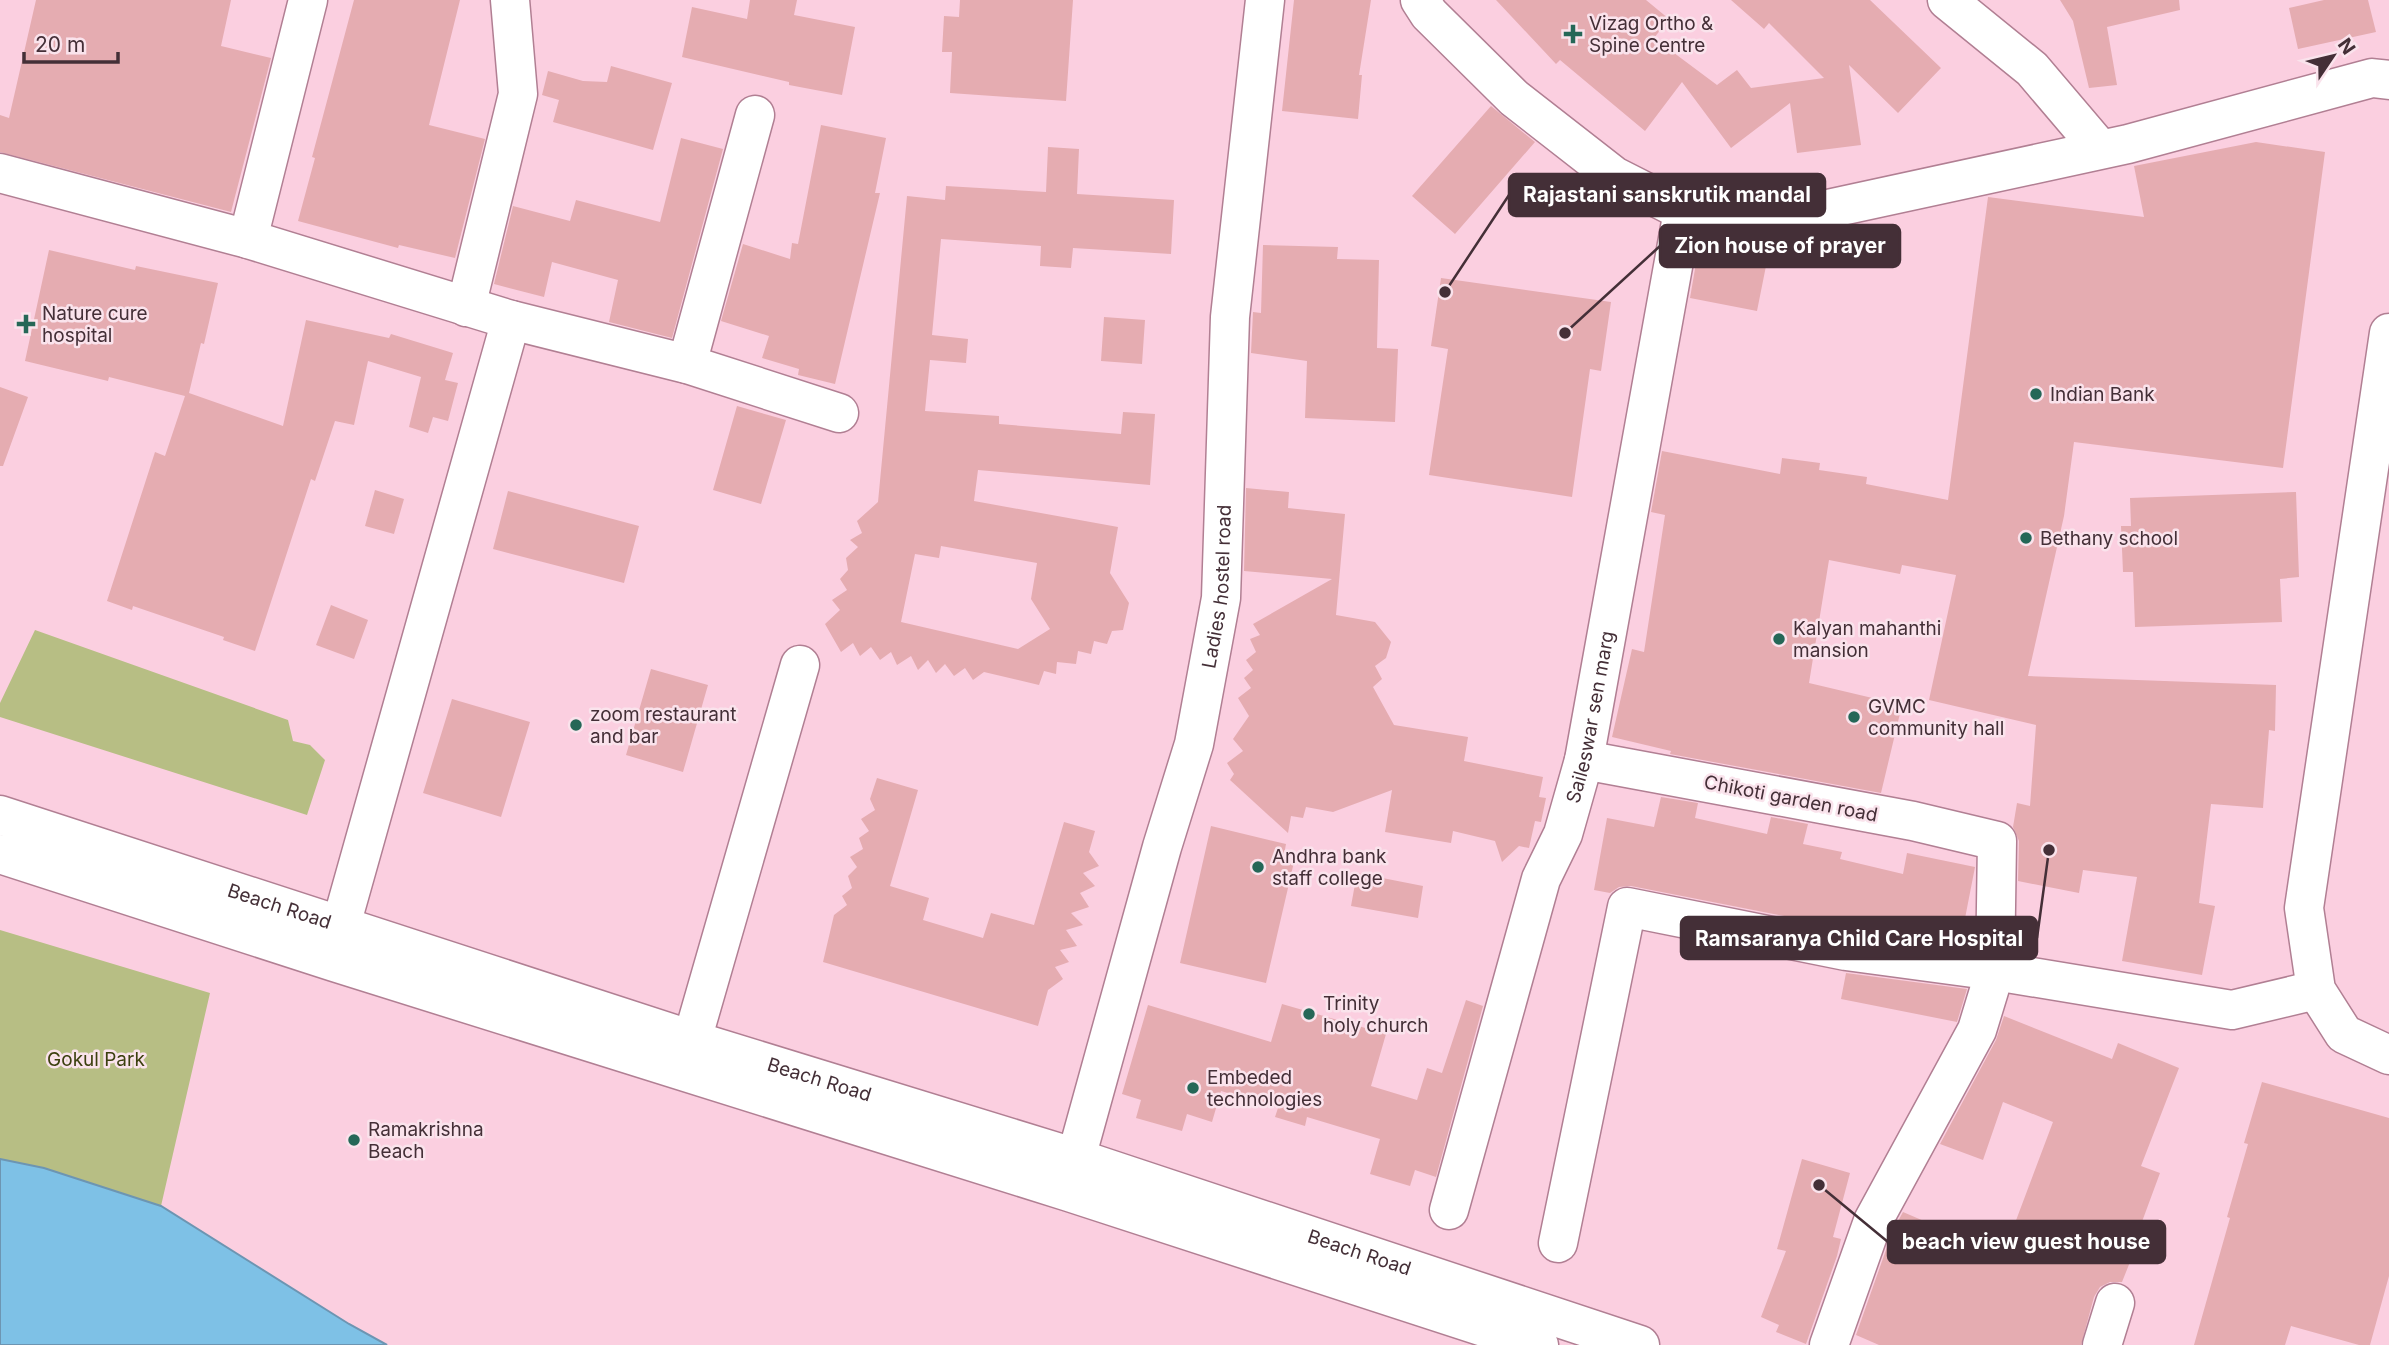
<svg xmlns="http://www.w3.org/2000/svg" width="2389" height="1345" viewBox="0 0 2389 1345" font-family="Inter,sans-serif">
<rect width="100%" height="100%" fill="#fbcfe0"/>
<path fill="#b7be84" d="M35 630 288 720 293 741 310 745 325 760 307 815 0 717V703Z
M0 930 210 993 161 1206 44 1168 0 1159Z"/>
<path fill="#7ec1e6" stroke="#6d95b2" stroke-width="2" d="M0 1159 44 1168 161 1206 349 1324 387 1345H0Z"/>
<path fill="#e5acb1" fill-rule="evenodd" d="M36 0H231L221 46 271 58 231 212 0 152V115L9 118Z
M354 0H460L429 125 485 139 455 258 399 245 398 248 298 221 315 158 312 157Z
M750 0H797L794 15 855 27 842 95 789 85V82L682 57 692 7 747 19Z
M960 0H1073L1066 101 950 93 952 52H942L944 16 959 17Z
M1294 0H1371L1359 75H1362L1358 119 1282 111Z
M1496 0H1646L1669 19 1654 38 1717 85 1737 70 1751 88 1824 78 1769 23 1764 29 1731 0H1870L1941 68 1898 113 1849 65 1861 145 1797 153 1790 103 1731 148 1682 82 1645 131 1560 60 1556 64Z
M2060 0H2179L2180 10 2107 27 2117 85 2089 88 2073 21Z
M2324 0H2368L2376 32 2298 49 2289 8Z
M611 66 672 83 653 150 553 122 559 100 542 95 548 71 583 81 607 82Z
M1491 106 1535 142 1455 234 1412 196Z
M821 125 886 138 875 193H880L835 384 798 375 799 369 762 358 769 336 721 321 743 244 790 259 792 243 798 244Z
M681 138 723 149 672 338 609 322 618 280 552 262 544 297 494 284 513 206 570 221 576 200 660 222Z
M2256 142 2325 152 2283 468 2074 442 2064 516 2028 676 2276 685 2275 731 2269 730 2263 808 2211 804 2199 903 2215 906 2202 975 2122 961 2137 877 2083 870 2079 893 2018 881 2019 841 2013 827 2017 803 2030 806 2036 725 1929 700 1956 575 1902 565 1900 574 1829 560 1809 683 1902 705 1881 793 1670 754 1671 751 1612 737 1632 649 1644 652 1665 515 1651 512 1662 451 1780 474 1782 458 1820 463 1819 470 1867 477 1866 484 1948 500 1988 197 2144 217 2134 166Z
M1048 147 1079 149 1077 194 1174 200 1171 254 1073 248 1071 268 1040 266 1041 246 941 239 932 335 968 339 966 363 930 360 925 411 999 416V424L1121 434 1123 412 1155 414 1150 485 978 470 974 501 1118 527 1110 573 1129 603 1123 630 1112 631 1107 644 1094 641 1091 654 1078 651 1076 664 1057 662 1056 674 1044 671 1039 685 984 672 973 680 965 668 954 676 945 664 936 673 928 660 918 670 911 656 897 665 891 652 880 660 871 647 860 656 853 643 841 652 825 624 840 610 832 600 847 590 840 579 848 570 846 558 858 547 850 540 862 533 857 521 878 502 907 196 945 200 946 186 1046 192ZM941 546 1037 563 1031 599 1050 629 1018 649 901 622 915 554 939 558Z
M1701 234 1770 246 1757 311 1690 298Z
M1263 245 1338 247 1337 259 1379 260 1377 348 1398 349 1395 422 1305 418 1307 361 1251 353 1253 312 1261 313Z
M49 250 135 270 136 266 218 283 204 344 201 343 189 393 283 426 306 320 389 338 391 334 453 353 445 380 458 383 448 421 433 417 428 433 409 427 421 377 368 361 354 425 335 421 315 481 311 479 255 651 223 640 224 637 133 606 132 610 107 601 155 452 165 456 185 396 109 377 108 381 25 361Z
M1441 278 1611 302 1601 371 1590 369 1572 497 1429 475 1448 349 1431 346Z
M1104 317 1145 320 1142 364 1101 361Z
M0 387 28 397 3 466H0Z
M737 406 786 420 761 504 713 490Z
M1246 488 1289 492 1288 508 1345 514 1336 615 1375 622 1391 642 1386 658 1375 666 1382 679 1373 687 1394 725 1468 737 1464 761 1543 777 1539 797 1546 798 1541 822 1535 821 1529 848 1519 846 1502 862 1495 841 1453 831 1451 843 1385 832 1392 790 1333 812 1306 807 1303 818 1291 816 1288 833 1230 780 1234 774 1227 763 1243 751 1233 739 1249 716 1238 698 1251 688 1244 678 1253 670 1246 660 1256 652 1250 639 1260 635 1253 624 1332 579 1244 571Z
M375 490 404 499 394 534 365 526Z
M508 491 639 526 624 583 493 549Z
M2296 492 2299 577 2280 579 2282 622 2135 627 2133 572H2123L2121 526H2131L2130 498Z
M331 605 368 620 354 659 316 645Z
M651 669 708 685 683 772 626 755Z
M452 699 530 722 501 817 423 793Z
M877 778 918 790 890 886 929 898 923 920 983 938 991 913 1034 925 1064 822 1095 831 1089 852 1099 866 1083 873 1095 886 1080 893 1089 907 1071 913 1083 925 1066 930 1077 946 1060 950 1069 962 1055 967 1063 979 1048 990 1038 1026 823 962 834 915 847 905 842 896 852 888 848 876 857 867 850 857 863 849 859 838 869 831 861 819 875 810 870 799Z
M1661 797 1698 803 1695 818 1767 834 1771 817 1808 824 1803 844 1842 852 1840 859 1903 874 1907 853 1975 867 1960 944 1850 929 1631 886 1619 887 1610 893 1594 890 1607 818 1654 827Z
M1211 826 1286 844 1283 860 1294 862 1266 983 1180 963Z
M1357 873 1423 886 1418 918 1351 906Z
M1846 973 1967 989 1957 1022 1841 999Z
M1466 1000 1483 1006 1436 1177 1415 1170 1410 1186 1370 1174 1380 1139 1307 1117 1305 1126 1275 1117 1278 1108 1221 1091 1212 1122 1187 1114 1182 1131 1136 1118 1141 1100 1122 1094 1148 1005 1271 1042 1282 1004 1386 1034 1371 1086 1417 1100 1427 1068 1442 1073Z
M2004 1016 2112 1059 2118 1043 2179 1068 2141 1166 2160 1173 2133 1246 2136 1247 2122 1282H2110L2100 1287 2094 1297 2081 1345H1879L1856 1335 1893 1230 1903 1212 2003 1255 2053 1122 2003 1102 1983 1160 1940 1144 1996 1040Z
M2262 1082 2389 1118V1276L2370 1345H2359L2291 1326 2285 1345H2194L2230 1218 2227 1217 2248 1144 2244 1143Z
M1802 1159 1850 1173 1833 1237 1841 1239 1837 1256 1806 1344 1776 1332 1779 1325 1761 1317 1786 1251 1777 1249Z"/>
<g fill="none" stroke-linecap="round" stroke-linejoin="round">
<defs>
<g id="minor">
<path d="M308 0 248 239 511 320 687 364 839 413"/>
<path d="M1420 0 1429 14 1514 98 1614 176 1683 211 1800 215 2128 144 2372 78 2389 80"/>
<path d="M1947 0 2032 69 2100 149"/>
<path d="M0 173 248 239"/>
<path d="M466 307 518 94 510 0"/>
<path d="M2389 333 2304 908 2316 990 2344 1034 2389 1055"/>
<path d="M687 364 755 115"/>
<path d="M334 959 341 925 511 320"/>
<path d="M692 1040 800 665"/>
<path id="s1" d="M1076 1158 1162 847 1194 744 1221 598 1230 317 1265 0"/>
<path id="s2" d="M1449 1210 1541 879 1563 834 1584 760 1683 211"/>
<path d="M1558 1243 1627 907 1846 951 1995 971 1997 841 1913 821 1584 760"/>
<path d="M1829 1345 1873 1221 1977 1030 1995 971 2232 1010 2316 990"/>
<path d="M2102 1345 2115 1303"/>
</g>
<g id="major">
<path id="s3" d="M0 815 692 1040 1076 1158 1640 1345"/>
<path d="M0 854 334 962 1069 1192 1539 1345"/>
</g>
</defs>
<use href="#minor" stroke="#b17f93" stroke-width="41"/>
<use href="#major" stroke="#b17f93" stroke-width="41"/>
<use href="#minor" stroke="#fff" stroke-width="38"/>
<use href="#major" stroke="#fff" stroke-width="38"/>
</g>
<g fill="#256757" stroke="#fae3ec" stroke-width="2.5">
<path d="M1569.5 23.5h7v7h7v7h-7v7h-7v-7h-7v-7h7z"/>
<path d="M22.5 313.5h7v7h7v7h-7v7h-7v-7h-7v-7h7z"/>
<circle cx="2036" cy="394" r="7"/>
<circle cx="2026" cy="538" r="7"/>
<circle cx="1779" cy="639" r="7"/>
<circle cx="1854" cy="717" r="7"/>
<circle cx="576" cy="725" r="7"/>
<circle cx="1258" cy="867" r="7"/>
<circle cx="1309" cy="1014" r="7"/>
<circle cx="1193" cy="1088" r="7"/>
<circle cx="354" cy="1140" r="7"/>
</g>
<g text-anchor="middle" stroke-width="5" stroke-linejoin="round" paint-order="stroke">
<g font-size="19" fill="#442f37" stroke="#fae3ec" text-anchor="start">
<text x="1589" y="30">Vizag Ortho &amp;<tspan x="1589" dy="22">Spine Centre</tspan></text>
<text x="42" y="320">Nature cure<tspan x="42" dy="22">hospital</tspan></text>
<text x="2050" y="401">Indian Bank</text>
<text x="2040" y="545">Bethany school</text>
<text x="1793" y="635">Kalyan mahanthi<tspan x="1793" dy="22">mansion</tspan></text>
<text x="1868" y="713">GVMC<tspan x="1868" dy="22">community hall</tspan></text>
<text x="590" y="721">zoom restaurant<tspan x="590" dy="22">and bar</tspan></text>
<text x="1272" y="863">Andhra bank<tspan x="1272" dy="22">staff college</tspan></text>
<text x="1323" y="1010">Trinity<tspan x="1323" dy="22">holy church</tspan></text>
<text x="1207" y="1084">Embeded<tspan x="1207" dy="22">technologies</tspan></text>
<text x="368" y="1136">Ramakrishna<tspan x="368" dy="22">Beach</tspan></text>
</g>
<g font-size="19" fill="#442f37" stroke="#fae3ec">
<text dy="7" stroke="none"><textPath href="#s1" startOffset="590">Ladies hostel road</textPath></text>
<text dy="7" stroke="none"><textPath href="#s2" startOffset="514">Saileswar sen marg</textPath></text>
<text transform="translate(1791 798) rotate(11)" y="7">Chikoti garden road</text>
<text dy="7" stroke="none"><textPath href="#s3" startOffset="294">Beach Road</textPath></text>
<text dy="7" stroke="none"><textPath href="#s3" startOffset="861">Beach Road</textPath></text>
<text dy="7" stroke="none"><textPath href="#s3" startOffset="1428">Beach Road</textPath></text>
</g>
<g font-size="19" fill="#3c400f" stroke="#fae3ec">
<text x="96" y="1066">Gokul Park</text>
</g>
</g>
<path fill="none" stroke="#442f37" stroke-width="2.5" d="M1445 292L1509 195M1565 333L1660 246M2049 850L2037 938M1819 1185L1888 1242"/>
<g fill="#442f37" stroke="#fae3ec" stroke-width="2.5">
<circle cx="1445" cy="292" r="7"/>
<circle cx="1565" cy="333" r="7"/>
<circle cx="2049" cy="850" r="7"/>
<circle cx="1819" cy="1185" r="7"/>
</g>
<g fill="#442f37" stroke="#442f37" stroke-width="2.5">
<rect x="1509" y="174" width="316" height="42" rx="7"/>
<rect x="1660" y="225" width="240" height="42" rx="7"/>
<rect x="1681" y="917" width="356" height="42" rx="7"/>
<rect x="1888" y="1221" width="277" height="42" rx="7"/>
</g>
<g font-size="21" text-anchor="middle" font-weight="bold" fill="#fff">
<text x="1667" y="202">Rajastani sanskrutik mandal</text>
<text x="1780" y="253">Zion house of prayer</text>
<text x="1859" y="946">Ramsaranya Child Care Hospital</text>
<text x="2026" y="1249">beach view guest house</text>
</g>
<g transform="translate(2333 56) rotate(55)" stroke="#fae3ec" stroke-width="5" paint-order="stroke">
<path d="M0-5L12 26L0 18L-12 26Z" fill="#442f37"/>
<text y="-10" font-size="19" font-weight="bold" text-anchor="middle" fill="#442f37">N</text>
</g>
<path d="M24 52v10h94v-10" fill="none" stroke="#442f37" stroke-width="3.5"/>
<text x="35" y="52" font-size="21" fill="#442f37" stroke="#fae3ec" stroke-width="5" paint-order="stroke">20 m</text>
</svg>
